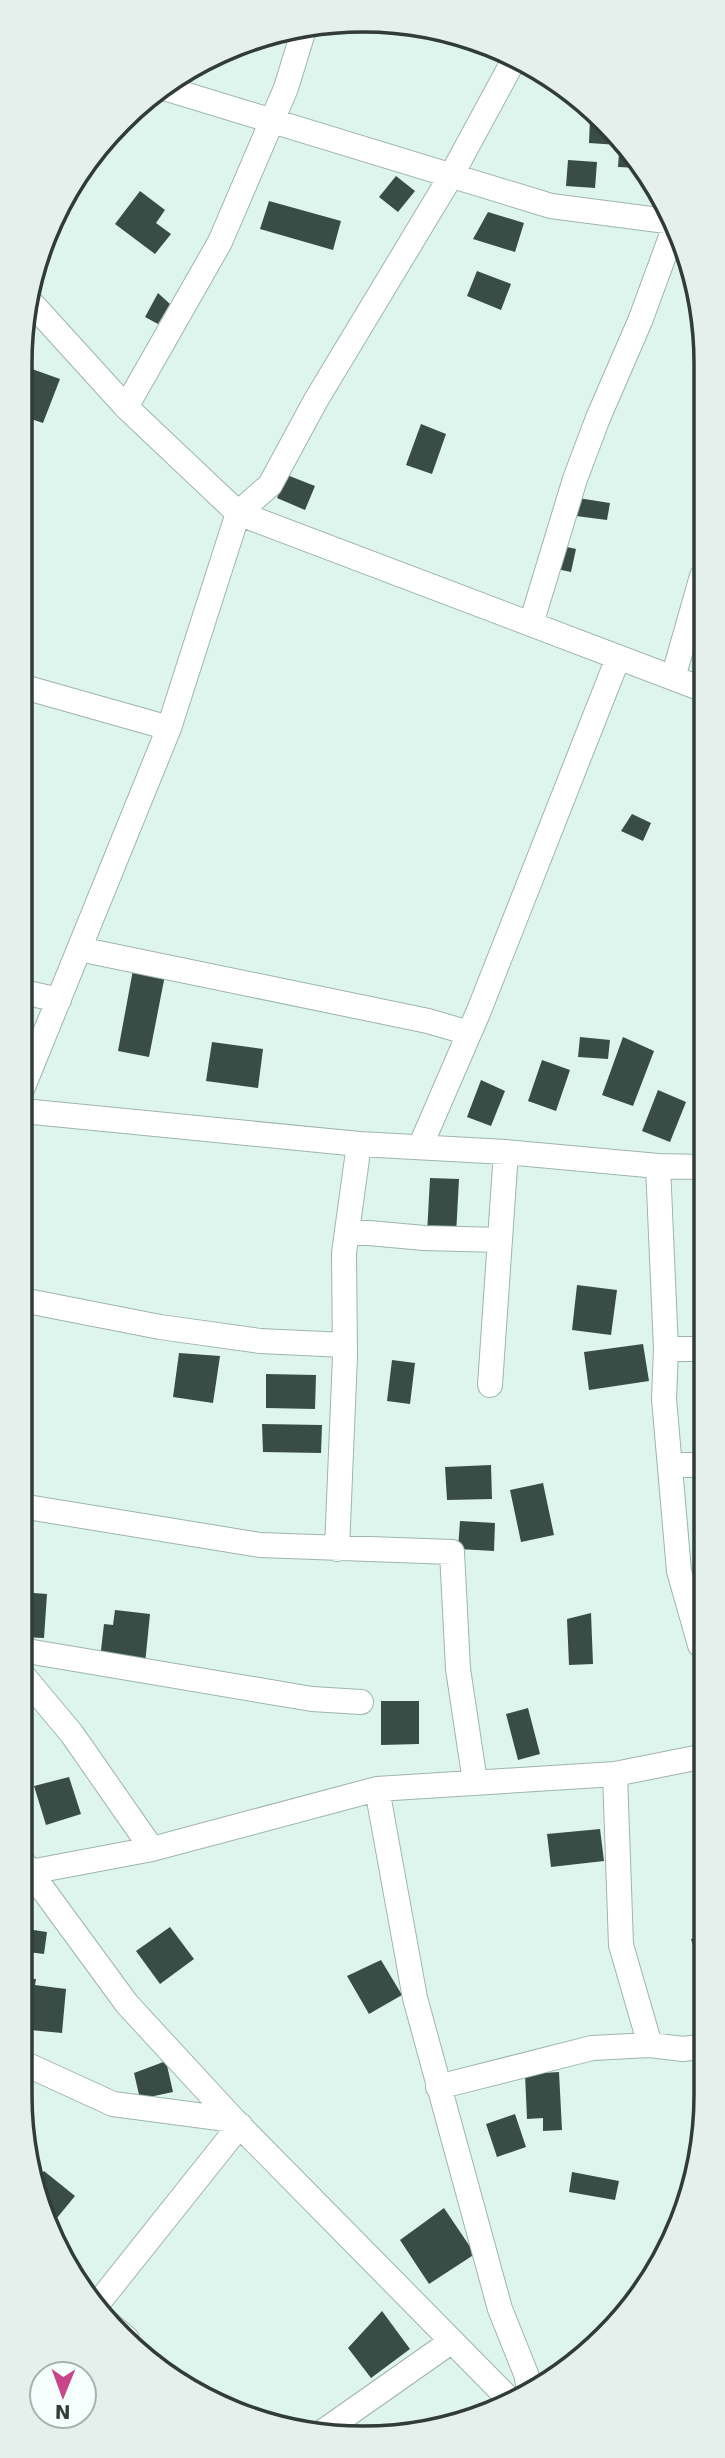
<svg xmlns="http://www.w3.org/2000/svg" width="725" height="2458" viewBox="0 0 725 2458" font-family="'DejaVu Sans',sans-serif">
<rect width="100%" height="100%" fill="#ddf5ec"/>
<path fill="#394d46" d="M590 118 605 120 618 138V145L589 143Z
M620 140 629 153 640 168 618 167Z
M568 160 597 162 595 188 566 186Z
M396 176 415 191 398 212 379 197Z
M140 191 165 210 156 223 171 234 155 254 115 224Z
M269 201 341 221 333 250 260 229Z
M488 212 524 223 515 252 473 239Z
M477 271 511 284 501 310 467 296Z
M158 293 170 304 158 324 145 317Z
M32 369 60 379 43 423 25 417V386Z
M421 424 446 434 432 474 406 465Z
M287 475 315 486 305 510 277 498Z
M578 498 610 503 607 520 576 516Z
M558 545 576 549 571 572 552 568Z
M632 814 651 823 643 841 621 831Z
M135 959 167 965 149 1057 118 1051Z
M580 1037 610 1040 608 1059 578 1057Z
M623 1037 654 1051 633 1106 602 1095Z
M212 1042 263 1049 258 1088 206 1081Z
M542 1060 570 1070 556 1111 528 1101Z
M481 1080 505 1091 491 1126 467 1117Z
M658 1090 686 1102 670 1142 642 1131Z
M430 1178 459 1179 456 1235 427 1234Z
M577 1285 617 1290 611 1335 572 1330Z
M643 1344 649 1381 589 1390 584 1352Z
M179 1353 220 1356 213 1403 173 1397Z
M392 1360 415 1363 410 1404 387 1401Z
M266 1374 316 1375 315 1409 266 1408Z
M262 1424 322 1425 321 1453 263 1452Z
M491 1465 492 1499 447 1500 445 1467Z
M543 1483 554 1535 521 1542 510 1490Z
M460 1521 495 1523 494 1551 458 1549Z
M21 1592 47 1594 44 1638 21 1637Z
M115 1610 150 1614 145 1664 100 1659 104 1624 113 1625Z
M591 1613 593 1664 569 1665 567 1619Z
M381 1701H419V1744L381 1745Z
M528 1708 540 1754 518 1760 506 1714Z
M69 1777 81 1814 46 1825 34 1786Z
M600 1829 604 1861 551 1867 547 1834Z
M170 1927 194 1959 160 1984 136 1951Z
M20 1928 47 1932 44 1954 20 1951Z
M700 1937V1965H699L691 1939Z
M381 1960 402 1995 369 2014 347 1976Z
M20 1978 36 1979 35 1985 66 1989 62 2033 19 2029Z
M166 2061 173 2092 140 2099 134 2073Z
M559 2072 562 2130 543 2131V2118L527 2119 525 2074Z
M515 2114 526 2147 497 2157 486 2124Z
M44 2171 75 2196 47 2230 36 2180Z
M572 2172 619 2181 615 2200 569 2192Z
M444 2208 475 2254 429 2284 400 2240Z
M382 2311 410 2349 371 2378 348 2348Z"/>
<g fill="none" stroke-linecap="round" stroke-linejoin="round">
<defs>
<path id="minor" d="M161 87 551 206 674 222
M26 297 126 407 238 513 702 689
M126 407 220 242 286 88 305 26
M531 624 575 479 598 418 640 321 675 226
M673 678 702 576
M24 687 169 728
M79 949 428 1021 469 1033
M23 992 59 1000
M23 1087 169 728 238 513 270 485 316 400 451 176 516 56
M23 1111 359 1144 506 1152 658 1166 701 1167
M420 1147 478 1013 618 658
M658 1166 666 1349 664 1399 679 1571 700 1645
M347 1231 424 1238 500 1240
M22 1300 160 1327 260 1341 345 1345
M666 1349H701
M490 1385 506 1152
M670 1465H701
M21 1506 260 1545 452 1552 458 1669 475 1782
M337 1549 345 1356 344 1253 359 1144
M21 1650 312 1699 361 1702
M21 1673 72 1734 152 1849
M615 1774 621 1945 650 2045
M377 1789 415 1998 500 2309 526 2374 529 2389
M20 1858 127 2004 234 2120 509 2399
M30 1872 152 1849 377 1789 615 1774 700 1757
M19 2061 113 2104 234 2120
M438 2087 592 2048 650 2045 683 2049 699 2047
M95 2307 240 2125
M101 2317 127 2339
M321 2433 452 2341"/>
</defs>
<use href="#minor" stroke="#9eb5ad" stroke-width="26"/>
<use href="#minor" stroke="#fff" stroke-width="24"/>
</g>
<path d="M0 0H725V2458H0ZM363 32H363A331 331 0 0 1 694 363V2095A331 331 0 0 1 363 2426H363A331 331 0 0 1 32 2095V363A331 331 0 0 1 363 32Z" fill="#e5efeb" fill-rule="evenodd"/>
<path fill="none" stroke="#313b37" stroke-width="3.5" d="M363 32H363A331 331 0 0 1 694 363V2095A331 331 0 0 1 363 2426H363A331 331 0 0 1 32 2095V363A331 331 0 0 1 363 32Z"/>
<g transform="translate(63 2395) rotate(181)"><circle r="33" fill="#f5fffb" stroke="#a7b1ad" stroke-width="2"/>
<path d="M0-5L12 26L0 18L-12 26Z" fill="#c9468b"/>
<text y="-10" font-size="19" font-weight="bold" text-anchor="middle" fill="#313b37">N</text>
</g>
</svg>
